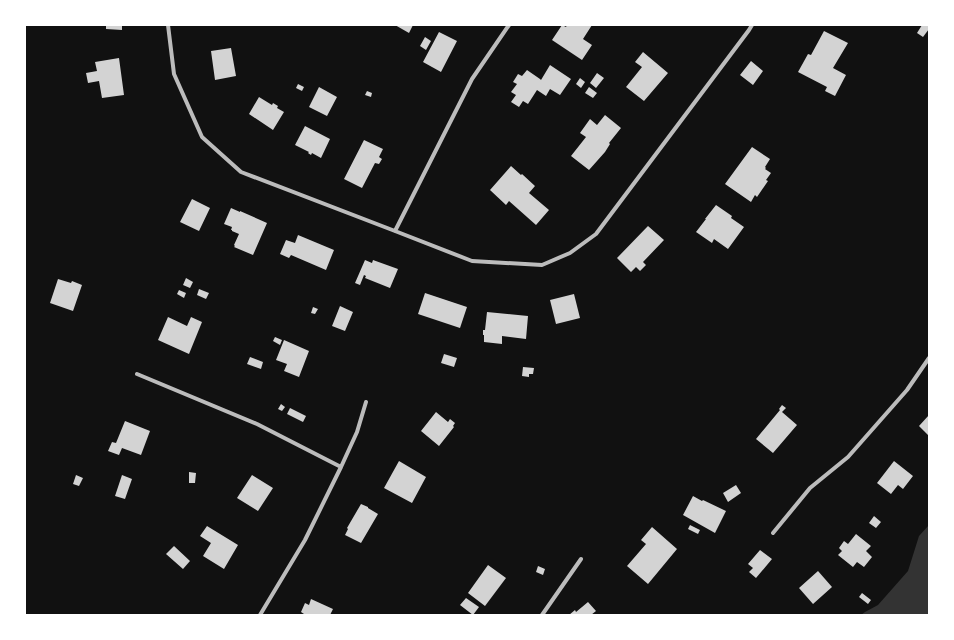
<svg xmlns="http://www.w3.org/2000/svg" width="954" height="640" viewBox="0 0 954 640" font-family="Jost,sans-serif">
<rect width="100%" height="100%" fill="#111"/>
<path fill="#333" d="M929 525V615H861L865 612 878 605 908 571 919 536Z"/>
<path fill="#d3d3d3" d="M106 25H122V30L106 29Z
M395 25H413L409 33Z
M562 25 566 27 567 25H592L583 39 592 45 582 60 552 40Z
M922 25H929V29L923 37 917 33Z
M824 31 848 43 833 68 846 75 835 96 825 91 827 87 798 72 808 54 811 55Z
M439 32 457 41 441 72 423 62Z
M425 37 431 41 426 50 420 46Z
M231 48 236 76 215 80 211 51Z
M643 52 668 73 644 101 626 87 642 67 635 62Z
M119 58 124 95 102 98 99 81 88 83 86 73 97 71 95 62Z
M751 61 763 71 753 85 740 75Z
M550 65 571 79 560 95 550 89 546 96 537 90 528 104 523 101 519 107 511 102 516 95 511 92 517 84 513 82 518 74 522 76 527 70 540 79 541 80Z
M597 73 604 78 596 88 590 83Z
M580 78 585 82 581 88 576 84Z
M298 84 304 87 302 91 296 88Z
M319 87 337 97 327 116 309 107Z
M589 87 597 93 593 98 585 93Z
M367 91 372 93 371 97 365 95Z
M259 97 272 105 273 103 278 106 277 108 284 112 273 130 249 114Z
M605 115 621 128 609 143 610 144 605 152 589 170 571 156 586 137 580 133 590 119 597 125Z
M305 126 330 139 321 158 312 153 311 155 308 153 309 152 295 145Z
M364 140 383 149 379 157 382 159 379 164 375 163 362 188 344 179Z
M752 147 770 159 765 167 766 168 765 169 771 173 766 180 768 181 757 197 755 195 751 202 725 184Z
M511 166 521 175 522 174 535 186 529 193 549 210 536 225 509 201 506 205 490 190Z
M192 199 210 208 199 231 180 222Z
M716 205 732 216 731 218 744 227 728 249 714 239 712 243 696 232 706 219H705Z
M231 208 240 212V211L267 223 253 255 234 247 235 246 234 245 239 234 232 231V230H231L232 227 224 224Z
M648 226 664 240 643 262 646 265 640 271 636 267 631 272 617 258Z
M298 235 334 250 326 270 291 255 289 258 280 254 286 240 295 243Z
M365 260 372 263 373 260 398 269 390 288 365 278 366 276 364 275 360 285 355 283Z
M186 278 193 282 190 288 183 285Z
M58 279 71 283 72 281 82 285 73 311 50 303Z
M199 289 209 293 206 299 197 295Z
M179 290 186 293 184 298 177 294Z
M425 293 467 307 460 328 418 314Z
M574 294 580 318 556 324 550 300Z
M340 306 353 312 345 331 332 326Z
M313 307 318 309 315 314 311 313Z
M487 312 528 316 526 339 502 336V344L484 342V335H483V330H485Z
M168 317 187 326 191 317 202 322 189 354 158 340Z
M275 337 282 340 280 345 273 341Z
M284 340 309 351 299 377 284 371 287 364 276 360Z
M444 354 457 358 454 367 441 363Z
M250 357 263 362 261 369 247 364Z
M523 367 534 368 533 374H529V377L522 376Z
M281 404 285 407 282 411 278 409Z
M782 405 786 408 782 412 797 425 773 453 756 439 780 410 779 409Z
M290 408 306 416 303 422 287 414Z
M436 412 448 422 450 419 455 423 453 426 454 427 439 446 421 431Z
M929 415V436L919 426Z
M125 421 150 431 141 455 122 448 119 455 108 451 112 442 116 443Z
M399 461 426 477 412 503 384 488Z
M894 461 913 476 903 489 898 485 891 494 877 483Z
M189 472 196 473 195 483H189Z
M76 475 83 478 79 486 73 484Z
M122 475 132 479 125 499 115 496Z
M252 475 273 488 258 511 237 498Z
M736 485 741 493 728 502 723 493Z
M693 496 702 501 703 500 726 511 715 533 683 515Z
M361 504 368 507V508L378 514 361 543 345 535 348 529 347 528Z
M874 516 881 522 876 528 869 523Z
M690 525 700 530 698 534 688 529Z
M207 526 238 545 224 569 203 556 211 543 200 536Z
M652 527 677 549 648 584 627 566 646 544 641 540Z
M856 534 871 546 866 551 872 557 864 567 857 562 853 567 838 555 842 551 839 548 844 541 848 544Z
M174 546 190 561 183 569 166 554Z
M760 550 772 559 756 578 749 572 753 568 748 564Z
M488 565 506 578 485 606 468 593Z
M538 566 545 569 543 575 536 572Z
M818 571 832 587 813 604 799 588Z
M862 593 871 600 868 604 859 597Z
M466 598 479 607 473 615 460 605Z
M311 599 333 609 330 615H304V614L301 612 305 603 309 605Z
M588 602 596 611 591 615H569L575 610 576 612Z"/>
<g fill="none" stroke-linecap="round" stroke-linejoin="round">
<path stroke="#bcbcbc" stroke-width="4" d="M168 25 174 74 202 137 241 172 395 231 472 261 542 265 570 253 596 234 749 30 752 25
M395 231 472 79 509 25
M137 374 257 424 341 467
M773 533 810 488 848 457 907 390 929 358
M260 615 305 540 341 467 357 432 366 402
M542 615 581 559"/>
</g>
<rect width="954" height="640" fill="none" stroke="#ffffff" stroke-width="52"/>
</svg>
